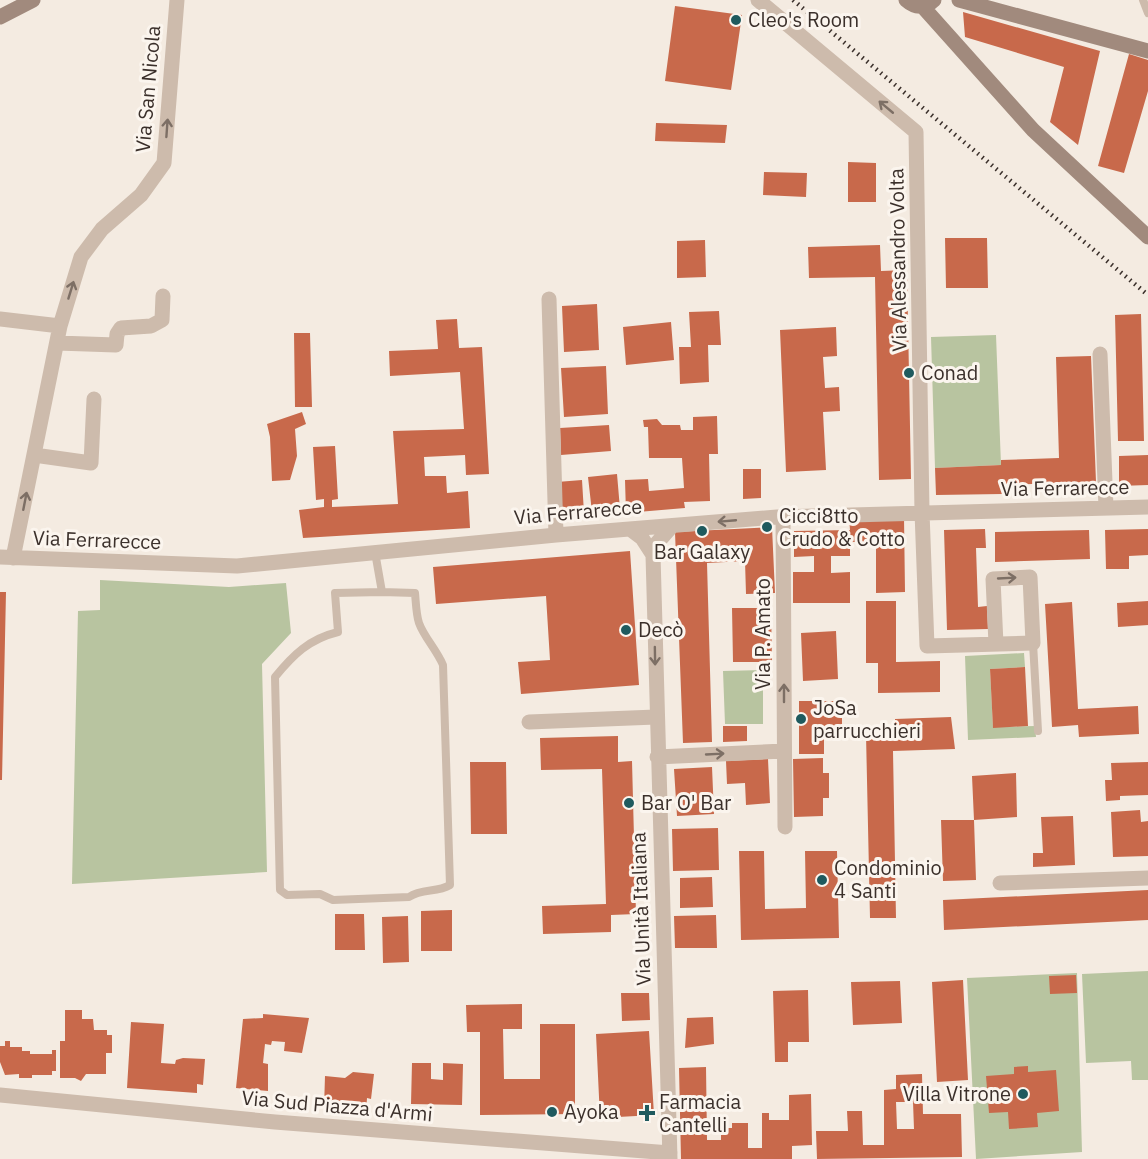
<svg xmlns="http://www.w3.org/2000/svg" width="1148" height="1159" viewBox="0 0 1148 1159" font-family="'IBM Plex Sans',sans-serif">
<rect width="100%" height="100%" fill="#f4ebe1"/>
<path fill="#b8c4a0" d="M996 335 1001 465 935 468 931 337Z
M100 580 229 587 286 583 291 633 262 664 267 872 72 884 78 611 100 610Z
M1024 653 1025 667 990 669 993 727 1035 726 1036 737 968 740 965 656Z
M763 670V724H725L723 671Z
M1148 971V1080H1132L1131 1061 1086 1063 1082 974Z
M1077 973 1082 1152 976 1159 967 978Z"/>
<path fill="#c8694b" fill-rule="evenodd" d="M675 6 742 15 731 90 665 81Z
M963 12 1100 51 1078 145 1050 122 1064 67 965 37Z
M1129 54 1148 60V91L1124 173 1098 166Z
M656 123 727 125 725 143 655 141Z
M848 162 876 163V202H848Z
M764 172 807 173 806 197 763 195Z
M945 238H987L988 288H946Z
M705 240 706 277 677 278V241Z
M880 245 881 271 907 270 911 479 879 480 875 277 809 278 808 247Z
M597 304 599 350 564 352 562 306Z
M719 311 721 345H708L709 382 680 384 679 347H691L689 312Z
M1141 314 1144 441H1118L1115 315Z
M457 319 459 348 482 347 489 474 466 475 465 455 424 457 425 476H446L447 493 468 491 470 528 303 538 299 510 324 507V499L316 500 313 447 335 446 338 499 332 500V507L398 504 393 431 464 429 460 372 390 376 389 351 438 349 436 320Z
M671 322 674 360 626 365 623 327Z
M836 327 837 356 823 357 825 388 839 387 840 411 823 412 826 470 786 472 780 330Z
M294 333H310L312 407H295Z
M1091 356 1096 482 1002 485V494L936 495 935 468 1001 465V460L1059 458 1056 357Z
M606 366 608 414 564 417 561 368Z
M302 412 306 424 295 429 297 456 290 480 272 481 270 437 267 424Z
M717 416 718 454H709L710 501 684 502 685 508 626 513 625 480 648 479 649 491 684 488 682 458H649L648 427H644L643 420 657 419 662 425H680L681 430H693V417Z
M609 425 611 451 561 455 560 428Z
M1148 455V485L1119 486V456Z
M743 469H761V498L743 499Z
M617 474 620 509 592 512 588 477Z
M582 480 584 513 558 514 557 482Z
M849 517H904L905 592 876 593V542H850V556H831V573L850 572V603H793V572H814V556L794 557V531L850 530Z
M772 527 775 593 746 594 745 561 707 563 712 742 683 743 675 532Z
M985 529 986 548H976L978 607 987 606 988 629 947 630 944 530Z
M1148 529V555L1129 556V569H1106L1105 530Z
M1089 530 1090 559 995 562V532Z
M630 551 639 685 521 694 518 662 550 660 546 596 436 604 433 567Z
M0 592H6L2 780H0Z
M866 601H896V662L940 661V692L878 693V663H866Z
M1148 601V625L1118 627 1117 603Z
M1072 602 1078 709 1138 706 1139 734 1079 737 1078 725 1052 727 1045 604Z
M732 608H771L772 662H733Z
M836 631 838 679 803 681 801 633Z
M1025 667 1028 726 993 728 990 669Z
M799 701H842V727H824V754H799Z
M951 717 955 749 893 751 896 918H870L866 734 895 733V719Z
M723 726H747V741L723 742Z
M618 736V762L632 761 636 914 611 915V932L543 934 542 906 606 904 602 769 541 770 540 738Z
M823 758V773H829V798H823V816L794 817 793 759Z
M768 759 770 803 746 805 745 783 727 784 726 761Z
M470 762H506L507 834H471Z
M1148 762V795L1120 796V800L1106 801 1105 780H1112L1111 763Z
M712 767 714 814 677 816 674 769Z
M1016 773 1017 817 974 820 972 776Z
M1140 810 1141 822 1148 821V856L1113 857 1111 812Z
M1073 816 1075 865 1033 867V853H1043L1041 817Z
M941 820H974L976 880 943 881Z
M718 828 719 870 673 871 672 829Z
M739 851H764L765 909 806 908 805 851H837L839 938 741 940Z
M712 877 713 907 680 908V878Z
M1148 890V920L944 930 943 900Z
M452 910V951H421V911Z
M335 914H364L365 950H335Z
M716 915 717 948H675L674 916Z
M408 916 409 962 383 963 382 917Z
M1076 975 1077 993 1050 994 1049 976Z
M963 980 968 1080 937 1082 932 982Z
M900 981 902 1023 853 1025 851 982Z
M808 990 809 1042H788V1062H775L773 991Z
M621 993H649L650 1020 622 1021Z
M522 1004V1029H503L504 1079H540V1024H575V1114L480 1115V1032H467L466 1005Z
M65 1010H82V1019H93L94 1030H107V1035H112V1053H106V1074H86L81 1081 75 1078H60V1041H65Z
M263 1014 309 1018 302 1053 284 1051 285 1042 272 1041 271 1045 265 1044 263 1063 268 1064V1091L236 1088 243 1019 263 1018Z
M713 1017 714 1044 685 1048 687 1018Z
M131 1022 164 1024 161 1063 175 1064 176 1060 183 1058 205 1059 203 1085 197 1084V1093L127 1088Z
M649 1031 654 1115 600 1118 596 1034Z
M5 1041H10V1047H22V1051H30V1054H52V1050H56V1071H52V1075H32V1078H19V1074L5 1075 0 1062V1046H5Z
M412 1063H431V1079L443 1080V1063L463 1064 462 1105 411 1104Z
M1028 1066V1072L1056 1070 1059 1111 1037 1113 1038 1127 1009 1129 1008 1112 989 1113 986 1076 1014 1074V1067Z
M706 1067 707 1140H721V1128H732V1123H748V1148H762V1113H769V1120H789V1095L811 1094 812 1145 792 1146V1159H681L679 1068Z
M353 1072 374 1074 371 1099 367 1098 366 1113 350 1112 351 1106H343V1110L324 1108 325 1076 345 1078Z
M922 1074 923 1114H961L962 1157 817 1159 816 1131H848L847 1111H862L863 1145H884V1090L896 1089V1075ZM896 1102H913L914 1129H897Z"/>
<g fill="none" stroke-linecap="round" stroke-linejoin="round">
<path stroke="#cdbbac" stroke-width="8" d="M1143 0 1148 13
M375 552 382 592 415 593C416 603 416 614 419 623 424 637 436 649 443 665L450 885C437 893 422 888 409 897L333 900 320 894 287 895 280 890 275 677C293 655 309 639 338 632L335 593 382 592
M1033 643 1038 731"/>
<path stroke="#cdbbac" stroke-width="15" d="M758 0 916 132 922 512 927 646 1033 643 1030 577 993 579 996 644
M549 299 556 535
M0 319 60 326
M57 343 116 345 117 334 121 328 151 326 162 320 163 296
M1100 354 1106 508
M34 455 91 463 94 399
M783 517 785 827
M630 529 642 538 653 555
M0 557 237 566 556 535 777 517 1148 507
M13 558 60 326 81 257 102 229 141 195 164 163 177 0
M529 722 656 717
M657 757 784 751
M1000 883 1148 878
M0 1095 275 1122 670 1153
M670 1159 653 555 657 543 672 526"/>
<path stroke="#a18a7d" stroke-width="15" d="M906 0C915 8 925 9 934 0
M959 0 1148 51
M923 7 1033 130 1148 237
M0 17 33 0"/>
<path stroke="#3b302b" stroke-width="4.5" stroke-dasharray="1.5 4.5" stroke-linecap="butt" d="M793 0 1148 295"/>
</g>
<defs><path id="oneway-shaft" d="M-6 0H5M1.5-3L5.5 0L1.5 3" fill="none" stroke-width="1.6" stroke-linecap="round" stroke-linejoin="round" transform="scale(1.5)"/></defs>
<g stroke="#7d6f65">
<use href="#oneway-shaft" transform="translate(886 107) rotate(-140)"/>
<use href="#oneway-shaft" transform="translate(167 128) rotate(-86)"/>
<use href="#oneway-shaft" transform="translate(71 290) rotate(-73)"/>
<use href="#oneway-shaft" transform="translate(25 501) rotate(-79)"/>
<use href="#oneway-shaft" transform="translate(727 521) rotate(175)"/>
<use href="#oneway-shaft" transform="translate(1007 578) rotate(-3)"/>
<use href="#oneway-shaft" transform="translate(655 656) rotate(89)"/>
<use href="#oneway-shaft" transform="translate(784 693) rotate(-90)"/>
<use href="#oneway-shaft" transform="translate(715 754) rotate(-3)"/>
</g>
<g fill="#1f5a5e" stroke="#fbf5ee" stroke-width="2">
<circle cx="736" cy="20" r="6"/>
<circle cx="909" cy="373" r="6"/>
<circle cx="767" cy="527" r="6"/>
<circle cx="702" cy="531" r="6"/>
<circle cx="626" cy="630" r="6"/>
<circle cx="801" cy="719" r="6"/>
<circle cx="629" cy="803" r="6"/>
<circle cx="822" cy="880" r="6"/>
<circle cx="1023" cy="1094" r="6"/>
<circle cx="552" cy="1112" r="6"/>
<path d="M644 1104h6v6h6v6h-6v6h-6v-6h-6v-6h6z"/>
</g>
<g text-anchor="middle" stroke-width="6" stroke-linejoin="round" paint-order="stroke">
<g font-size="20" fill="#3b302b" stroke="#fbf5ee" text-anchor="start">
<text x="748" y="27">Cleo's Room</text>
<text x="921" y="380">Conad</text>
<text x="779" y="523">Cicci8tto<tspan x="779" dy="23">Crudo &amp; Cotto</tspan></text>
<text x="702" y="559" text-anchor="middle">Bar Galaxy</text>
<text x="638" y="637">Decò</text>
<text x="813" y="715">JoSa<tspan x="813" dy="23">parrucchieri</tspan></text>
<text x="641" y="810">Bar O' Bar</text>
<text x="834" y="875">Condominio<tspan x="834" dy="23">4 Santi</tspan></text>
<text x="1011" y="1101" text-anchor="end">Villa Vitrone</text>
<text x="659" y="1109">Farmacia<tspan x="659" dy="23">Cantelli</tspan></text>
<text x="564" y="1119">Ayoka</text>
</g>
<g font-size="20" fill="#3b302b" stroke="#fbf5ee">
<text transform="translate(148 89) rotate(-85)" y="7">Via San Nicola</text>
<text transform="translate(898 260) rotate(-91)" y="7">Via Alessandro Volta</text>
<text transform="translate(1065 488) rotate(-1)" y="7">Via Ferrarecce</text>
<text transform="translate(578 512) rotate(-5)" y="7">Via Ferrarecce</text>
<text transform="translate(97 540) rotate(2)" y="7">Via Ferrarecce</text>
<text transform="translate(763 634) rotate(-90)" y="7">Via P. Amato</text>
<text transform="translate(641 909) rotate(-92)" y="7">Via Unità Italiana</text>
<text transform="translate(337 1106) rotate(5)" y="7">Via Sud Piazza d'Armi</text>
</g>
</g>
</svg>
